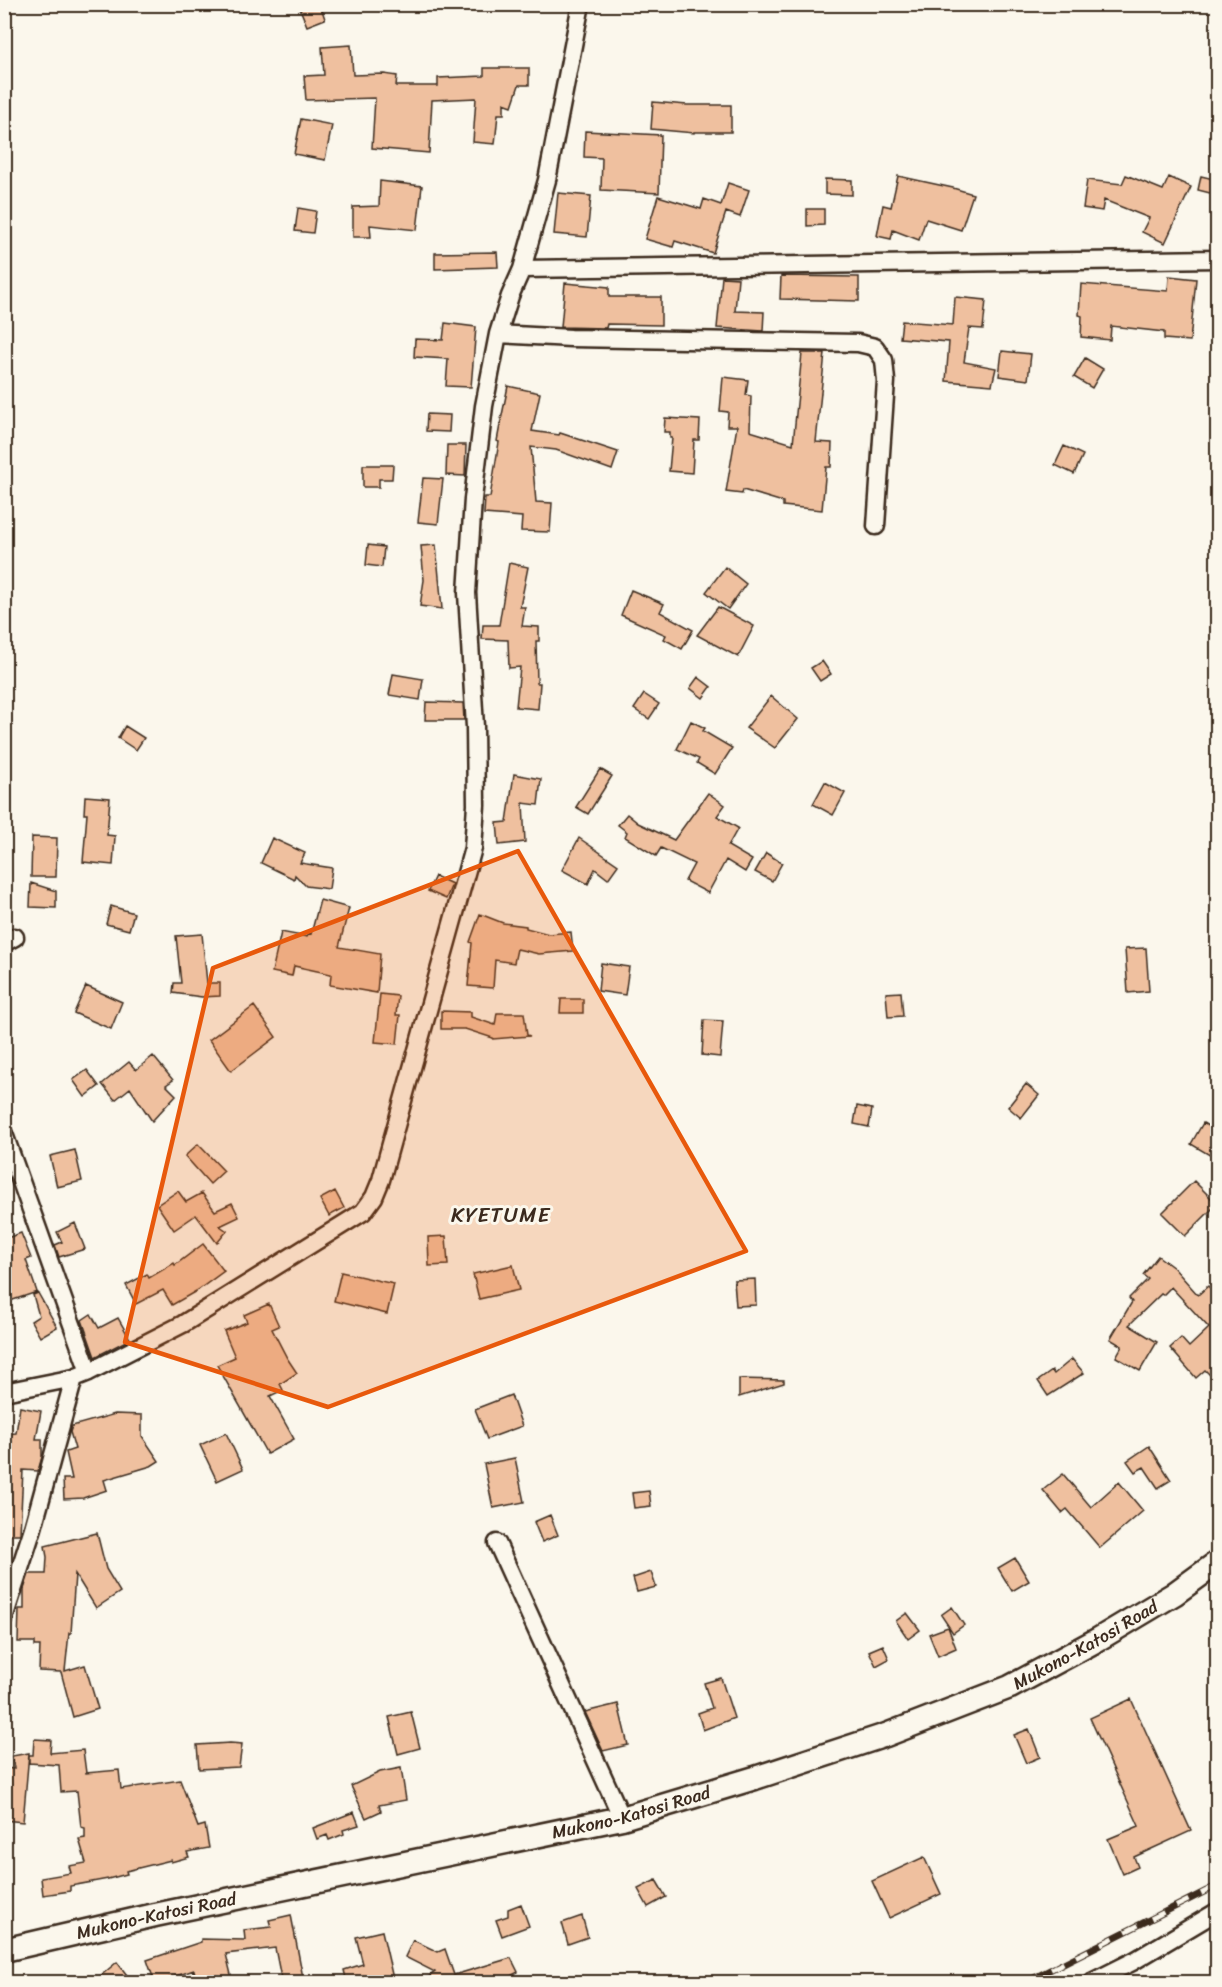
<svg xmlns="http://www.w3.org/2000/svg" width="1222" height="1987" viewBox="0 0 1222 1987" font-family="Sriracha,sans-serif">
<rect width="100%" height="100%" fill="#fbf7ec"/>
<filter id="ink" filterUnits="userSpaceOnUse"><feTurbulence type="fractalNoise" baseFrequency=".0167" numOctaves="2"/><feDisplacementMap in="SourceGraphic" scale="12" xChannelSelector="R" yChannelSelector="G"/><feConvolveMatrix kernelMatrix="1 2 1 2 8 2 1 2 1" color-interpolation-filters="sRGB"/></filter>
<g filter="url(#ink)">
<path fill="#efc09f" stroke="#3b2a1e" stroke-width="1.5" d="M298 4H320L325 19 307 26Z
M351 45 353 75 384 74 397 76 396 86H438V78L484 76V68H529V85H519L512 106 504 103V114H498L495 144 473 142 476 98 432 100 429 153 372 148 375 98 306 100 304 76 324 75 322 47Z
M653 102 687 105H731V132H694V133L651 129Z
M301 119 332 125 325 160 294 154Z
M585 131 661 135 659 193 601 190 602 158 584 157Z
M1126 175 1163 190 1169 177 1191 187 1165 243 1142 232 1149 218 1104 200 1102 211 1083 208 1087 180 1122 184Z
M898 176 953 188 973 194 961 230 926 219 919 240 893 230 891 239 877 236 883 205 891 207Z
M1201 176 1218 180V195L1198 190Z
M825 179 852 180V195L825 194Z
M380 181 422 186 417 230 370 225 371 237H353V207L379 206Z
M728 183 749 190 740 217 726 212 713 253 675 241 673 247 645 239 658 196 701 209 704 199 721 205Z
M558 193 591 196 587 237 554 234Z
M298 208 316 211 313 233 295 231Z
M807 209H824V225L807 226Z
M497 252 498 267 435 269V253Z
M781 276 859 277V301L780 299Z
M1169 276 1196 279 1190 341 1164 339V332L1111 326 1110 340 1081 337 1082 316 1079 315 1081 284 1168 291Z
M722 277 738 278 735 311 764 312 763 331 717 328Z
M565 283 609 287V297H661V325L607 324 606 328 561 327Z
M955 297 986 300 983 329 969 328 964 362 996 368 992 385 946 381 949 342 900 338 902 321 953 325Z
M445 323 476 327 471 387 446 386 448 359 414 357 415 339 443 340Z
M1002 351 1031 354 1028 380 999 376Z
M802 353H825L816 442 832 443 831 467H826L822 510 783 506V502L743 490 742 494 726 492 737 426H727L728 412 720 411 723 377 748 380 746 395 751 396 750 431 793 444Z
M1085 358 1103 369 1092 388 1074 377Z
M508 386 540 393 532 431 559 435 560 433 618 452 612 470 556 450 531 447 536 502 552 503 550 532 521 531 522 517 484 514 485 497H490L499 442 497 441 500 425Z
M427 414 450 415 449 432 426 431Z
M665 418 700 420 699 440H694L692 473 669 471 672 438H670V432H664Z
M447 445H466L465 476 446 475Z
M1064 446 1083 455 1074 474 1055 465Z
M363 465H393L392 479H379V487H363Z
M423 478 443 479 438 524 418 522Z
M368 545 384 547 382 567 366 565Z
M436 545 442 609 420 606 424 580 421 546Z
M509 563 528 567 520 607H525L522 626 539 627V641H536L537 683H540L538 709 516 707 520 667 509 668 508 640 482 639 483 625H499Z
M725 567 746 584 728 609 706 592Z
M631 590 664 604 660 612 693 630 682 649 664 639 666 635 621 615Z
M718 607 754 626 738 657 697 635Z
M822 661 831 674 820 681 811 668Z
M393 674 423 679 420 700 389 695Z
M698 677 711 687 703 698 690 688Z
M644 694 659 704 649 719 634 709Z
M771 696 798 719 775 748 746 728Z
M426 702 463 703 464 720H425Z
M691 721 705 728 703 731 732 748 715 774 697 763 699 759 677 749Z
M125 726 144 738 136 750 118 738Z
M600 769 612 776 588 814 576 807Z
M514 774 541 779 538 805 523 803 525 842 499 845 497 823 507 822Z
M825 782 845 793 833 815 813 804Z
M708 793 725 805 717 816 738 828 728 846 752 860 745 872 726 860 708 893 685 881 694 864 661 848 656 856 625 837 627 832 618 825 627 814 638 823 674 840Z
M85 796 110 798 107 835 115 836 113 865 83 862 87 814H84Z
M32 837 57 838 56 877H31Z
M272 838 305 853 300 863 332 868 329 889 306 886 295 875 294 879 261 863Z
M579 838 618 865 608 879 595 869 588 884 562 870Z
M766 853 782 863 772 881 755 872Z
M435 876 452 884 446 899 428 891Z
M31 883 56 891V908L30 907Z
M320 900 349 908 339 947 380 954 377 993 330 985 331 974 294 966 292 976 272 972 281 932 307 937 308 933 311 934Z
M111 906 134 913 129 930 106 924Z
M480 914 503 923 526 926V928L549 934 571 932 573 951 539 954 517 949 514 963 495 960 493 988 468 986 472 943 470 942Z
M202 934 207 983H220V996L202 997 173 993 174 983H181L176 936Z
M1146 948 1149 991 1128 993 1125 949Z
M601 963 629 967 625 995 598 991Z
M86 986 122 1002 111 1029 74 1013Z
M901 992 903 1016 888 1017 886 993Z
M380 994 398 996 396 1015H400L397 1044 375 1042Z
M561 999H583V1013H560Z
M254 1006 276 1037 231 1071 209 1040Z
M441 1011 471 1012V1017L495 1025 497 1013H524L527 1035 530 1036 493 1039V1038L465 1029H441Z
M704 1020 723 1021 720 1057 702 1055Z
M153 1056 173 1080 166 1085 176 1095 152 1121 130 1088 115 1100 102 1084 129 1062 136 1070Z
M87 1070 99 1086 85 1097 73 1080Z
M1026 1084 1039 1095 1021 1118 1008 1107Z
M857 1106 872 1109 869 1127 854 1124Z
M1203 1123 1218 1132V1160L1191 1144Z
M198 1144 224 1171 210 1184 185 1156Z
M75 1150 82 1181 57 1187 50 1156Z
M1194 1181 1217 1204 1185 1236 1162 1213Z
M178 1191 186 1202 202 1193 215 1211 232 1203 239 1217 220 1226 227 1231 217 1243 196 1215 174 1230 157 1205Z
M335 1191 344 1208 329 1216 320 1199Z
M75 1223 85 1249 59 1257 55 1245 62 1242 57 1232Z
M21 1233 31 1258 26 1260 37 1292 4 1303V1239Z
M446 1236 448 1265 429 1266 428 1237Z
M203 1244 224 1271 198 1290 172 1305 163 1290 136 1304 126 1285 147 1274 149 1278 174 1263 175 1265Z
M1158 1256 1174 1268 1198 1295 1208 1286 1218 1296V1383L1205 1370 1196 1378 1170 1348 1181 1338 1189 1347 1209 1328 1171 1287 1163 1295 1161 1294 1129 1325 1157 1342 1140 1371 1116 1357 1122 1346 1110 1339 1132 1302 1129 1298 1148 1279 1143 1275Z
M513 1265 519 1290 479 1299 473 1274Z
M341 1272 394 1284 387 1314 334 1301Z
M755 1279 756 1305 736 1306 734 1280Z
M38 1293 57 1327 40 1337 31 1321 39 1316 33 1295Z
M269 1304 279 1326 272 1329 287 1358 297 1373 280 1384 283 1390 270 1396 294 1439 267 1454 217 1365 235 1357 224 1331 247 1322 244 1315Z
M91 1314 99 1328 118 1318 130 1339 95 1357 82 1320Z
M1072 1359 1084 1373 1048 1396 1038 1381 1052 1371 1054 1374Z
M739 1379 784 1380V1383L739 1397Z
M511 1395 522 1426 487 1439 475 1409Z
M20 1407 41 1411 36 1439H42V1457L38 1471 23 1470 20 1534H4L7 1469 4 1470V1434L16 1433Z
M115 1414 142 1415V1436L159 1461 151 1466 104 1480 107 1490 83 1498 64 1499 63 1479H72L66 1452 75 1449 70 1432 72 1426Z
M226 1433 243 1469 217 1481 200 1445Z
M1149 1446 1171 1480 1158 1488 1144 1467 1135 1472 1127 1461Z
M515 1458 524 1502 493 1508 484 1464Z
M1063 1474 1091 1507 1119 1482 1143 1511 1100 1548 1067 1509 1062 1513 1043 1490Z
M649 1491 651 1506 634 1508 632 1493Z
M550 1515 558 1535 542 1542 534 1522Z
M97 1533 106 1569 120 1592 96 1608 75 1574 71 1633H69L65 1671 85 1665 98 1709 73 1717 61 1672 39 1671 40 1646H35V1642H18L19 1609H24V1589L29 1574H46L47 1557 45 1546Z
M1015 1558 1029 1581 1012 1591 998 1568Z
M651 1572 656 1587 637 1592 633 1578Z
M952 1607 964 1625 953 1633 941 1615Z
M907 1613 920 1630 908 1639 896 1621Z
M948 1627 956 1648 938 1656 929 1634Z
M883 1645 889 1659 876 1666 869 1651Z
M721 1678 734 1718 703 1730 698 1713 712 1708 704 1683Z
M1131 1699 1191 1831 1134 1857 1138 1867 1123 1874 1108 1839 1139 1826 1090 1718Z
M618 1704 628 1745 603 1751 585 1712Z
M411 1712 420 1748 398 1754 389 1717Z
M1029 1729 1040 1757 1026 1763 1014 1735Z
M34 1739 51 1740 50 1753 83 1750 86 1773 119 1770 121 1789 180 1780 198 1827 205 1825 209 1848 187 1852 189 1857 171 1862V1860L126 1871 127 1874 108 1879 70 1886V1891L43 1895 41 1878 71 1873 69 1866 86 1863 79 1839 85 1838V1828L81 1827 77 1791 61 1792 59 1765 29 1763V1755H33Z
M230 1743 242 1744 239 1767 199 1769 197 1745Z
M29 1753 23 1822 4 1820V1768L14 1769 12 1756Z
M401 1768 406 1800 379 1805 381 1811 366 1818 351 1786 380 1772Z
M354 1812 359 1825 343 1830 344 1834 329 1840 327 1835 317 1839 313 1828Z
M924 1857 941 1894 889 1918 872 1881Z
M656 1880 666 1897 648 1907 638 1889Z
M521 1904 529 1926 502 1936 496 1920 508 1916V1909Z
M291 1915 304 1983H282L275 1948 226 1954 233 1983H197L194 1970 155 1983 147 1960 201 1942V1939L245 1940 244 1930 271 1927 269 1920Z
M582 1916 588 1937 568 1944 562 1923Z
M382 1931 394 1983H347L344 1970 363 1964 356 1937Z
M413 1940 438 1952 445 1949 454 1975 511 1958 518 1972 498 1983H420L435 1972 405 1957Z
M117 1962 133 1983H92Z"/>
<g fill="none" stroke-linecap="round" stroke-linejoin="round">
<defs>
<path id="minor" d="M522 269 1218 259
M498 334 571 338 858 343 875 347 884 360 886 381 876 526
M4 943 15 937
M4 1134 89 1372
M4 1392 74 1378 89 1372 183 1324 363 1212 374 1197 381 1180 473 848 476 805 475 727 467 593 473 499 484 406 498 334 510 296 522 269 547 180 581 4
M497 1543 622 1818
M4 1618 33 1528 74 1378
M1092 1982 1134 1961 1218 1911"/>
<g id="secondary">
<path id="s1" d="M4 1950 155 1915 622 1818 755 1778 886 1735 1010 1687 1097 1640 1174 1594 1218 1562"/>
</g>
</defs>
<use href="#minor" stroke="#3b2a1e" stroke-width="21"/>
<use href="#secondary" stroke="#3b2a1e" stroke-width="27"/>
<use href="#minor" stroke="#fbf7ec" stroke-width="16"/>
<use href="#secondary" stroke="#fbf7ec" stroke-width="22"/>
<defs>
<path id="rail" d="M1026 1982 1218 1885"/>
</defs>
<use href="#rail" stroke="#3b2a1e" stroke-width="7"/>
<use href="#rail" stroke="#fbf7ec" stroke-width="4.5" stroke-dasharray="14" stroke-linecap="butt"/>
</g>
</g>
<path fill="#e8590c" fill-opacity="0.2" stroke="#e8590c" stroke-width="4.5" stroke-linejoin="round" d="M518 851 746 1251 328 1407 125 1342 213 968Z"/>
<g text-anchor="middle" stroke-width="6" stroke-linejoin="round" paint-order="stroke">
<g font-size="18" fill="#3b2a1e" stroke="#fbf7ec">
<text dy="6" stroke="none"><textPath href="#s1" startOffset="1128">Mukono-Katosi Road</textPath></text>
<text dy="6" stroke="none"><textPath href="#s1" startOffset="642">Mukono-Katosi Road</textPath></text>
<text dy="6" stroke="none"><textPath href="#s1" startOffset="156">Mukono-Katosi Road</textPath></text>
</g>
<g font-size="21" letter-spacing="1.5" fill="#3b2a1e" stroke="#fbf7ec">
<text x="501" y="1222">KYETUME</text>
</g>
</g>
<rect width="1222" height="1987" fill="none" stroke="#fbf7ec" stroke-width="24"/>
<rect x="12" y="12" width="1198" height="1963" fill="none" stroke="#3b2a1e" stroke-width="2" filter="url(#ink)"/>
</svg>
